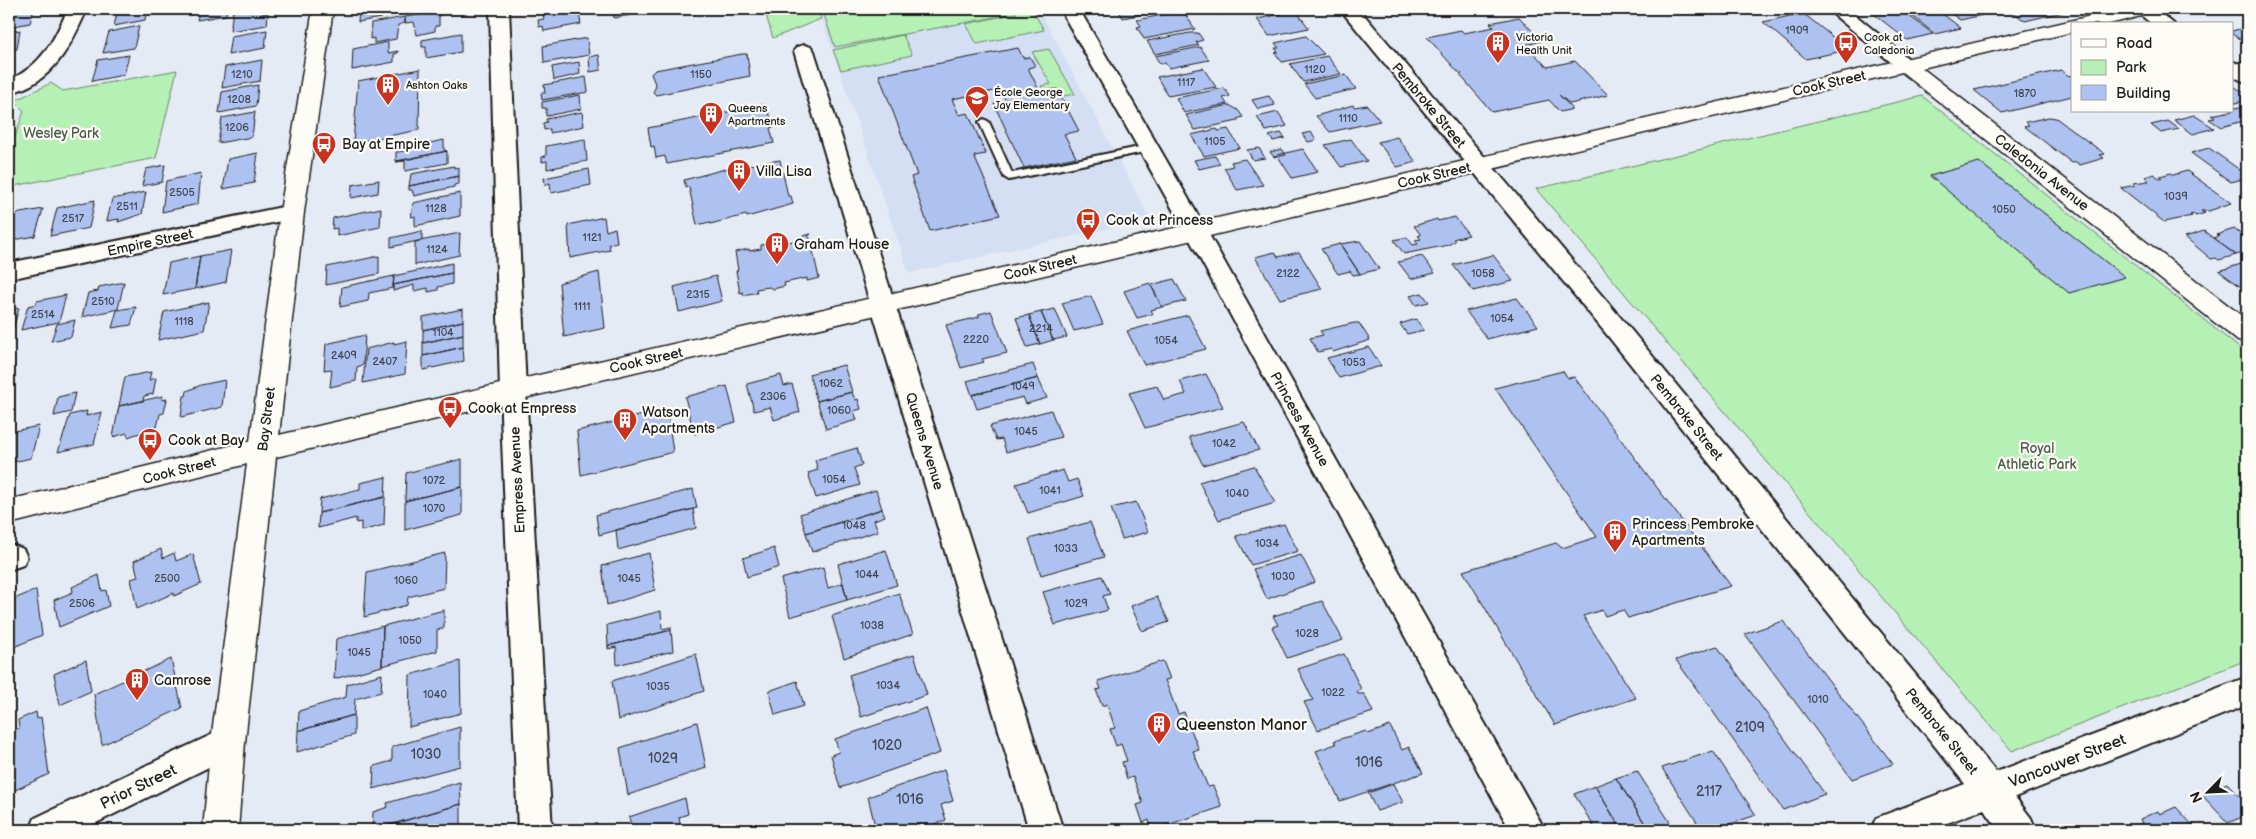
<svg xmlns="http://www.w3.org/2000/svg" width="2256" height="839" viewBox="0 0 2256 839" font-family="'Balsamiq Sans',sans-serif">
<rect width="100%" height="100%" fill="#e5ebf5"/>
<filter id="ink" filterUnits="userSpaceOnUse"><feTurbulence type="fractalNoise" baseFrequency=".02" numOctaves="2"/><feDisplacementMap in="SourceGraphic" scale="10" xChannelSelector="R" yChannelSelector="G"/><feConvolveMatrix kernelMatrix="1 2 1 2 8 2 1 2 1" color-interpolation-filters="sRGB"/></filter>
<g filter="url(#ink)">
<path fill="#d4dff4" d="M818 9H1039L1150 219 909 273Z"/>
<path fill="#b5f0b4" stroke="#688668" d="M764 9H818L821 19 773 38Z
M822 9H1038L1033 11 1044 30 977 44 966 24 1017 13 835 47Z
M903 35 912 55 841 70 833 50Z
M1049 49 1075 94 1048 99 1041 86 1051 84 1032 52Z
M177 70 156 158 9 187V154L24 111 14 101 51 83 63 91Z
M1922 96 2247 354V660L2012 751 1536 189Z"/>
<path fill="#aec2f1" stroke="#1c1c1c" d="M9 9H34L30 23 9 27Z
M118 9H147L145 20 114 26Z
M227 9 226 15 197 20 199 12Z
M248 9H264L263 14 268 13 267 25 230 31 233 11Z
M359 9H381V18L358 22Z
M386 9H422V11L385 17Z
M578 9 581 24 544 31 543 26 539 27 538 20 544 19 543 14Z
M613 9H646L647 12 614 18Z
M1118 9H1161L1162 10 1123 18Z
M1216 9H1228L1231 13 1221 15Z
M1876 9H1900L1933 34 1907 40 1869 10Z
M1917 9H1936L1961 28 1935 34 1906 11Z
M1945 9H1975L1983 15 1960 20Z
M1992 9H2063L2067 11 2025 21 2011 11 1999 14Z
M1183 11 1195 29 1144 39 1137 27 1141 26 1137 20Z
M1296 11 1309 28 1269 36 1257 19Z
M439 12V26H435V31L417 35 414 22 405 23V17Z
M1803 13 1834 38 1837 37 1852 49 1806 59 1763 22Z
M405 17V23L398 25 396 39 374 43V38L370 39 371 23Z
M1519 17 1542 41 1526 45 1547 67 1575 61 1608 95 1570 104 1559 95 1573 109 1560 112 1549 100 1492 112 1460 75 1462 74 1460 72H1458L1427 37 1461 30 1464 33 1494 27 1490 23Z
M139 26 134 48 103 53 109 32Z
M2247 27V44L2232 34V31Z
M20 30 17 49 9 51V32Z
M267 30 265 48 228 55 231 36Z
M461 33V52L426 58V47H422V40Z
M1190 33H1198L1203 40 1196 42 1199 45 1155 54 1147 41Z
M1306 36 1324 54 1282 62 1275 53 1278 52 1275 48H1279L1275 43Z
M587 38 589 55 544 63 543 46Z
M388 42V53L398 51V53L394 54V62L352 70 353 49Z
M1200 47 1209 60 1169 68 1165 63 1160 64 1155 56Z
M1018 48 1023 58 1030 57 1035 66 1028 68 1040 92 1057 89 1079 131 1064 134 1076 157 1024 168 994 104 1006 101 1000 90 952 99 959 115 968 113 986 154 974 156 1000 215 930 231 911 177 917 175 879 75Z
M742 54H747L750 76 656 95 653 92 656 86 651 74 655 70Z
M129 55 124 75 92 81 98 60Z
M599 55 601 70 590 72 589 57Z
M1327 56 1341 74 1303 82 1290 64Z
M262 60 260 81 222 88 225 67Z
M579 62 580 74 554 80 552 67Z
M1203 68 1216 87 1168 96 1157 77Z
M420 69 419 130 353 143 358 81Z
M2061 70 2069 76 2072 75V96L2002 113 1974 90Z
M1346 75 1356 89 1315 98 1304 84Z
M586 77 588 92 542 100 541 93H545L544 85Z
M258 85 256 106 219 113 222 92Z
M2232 85 2247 95V100L2232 104Z
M1224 88 1230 96 1223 98 1227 104 1184 113 1176 98Z
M580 95 581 109 546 116V108H542V102Z
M1269 96 1275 105 1258 109 1252 100Z
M762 105H765L775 126 770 128 774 143 667 164 665 156 656 158 654 146 651 147 648 128Z
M1229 105 1238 110 1243 117 1237 119 1238 121 1195 130 1186 115Z
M1353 105 1354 107 1367 105 1380 121 1330 132 1316 116Z
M2247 105V120L2221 127 2209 119 2215 118 2211 115 2232 111V109Z
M255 112 252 137 218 143 222 118Z
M582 112 584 126 550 133V129L544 130 543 123 547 122 546 119Z
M1278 112 1287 126 1266 131 1257 117Z
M2194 115 2214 128 2193 134 2174 120Z
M16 117 10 133 9 134V118Z
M2049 117 2056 118 2105 154 2100 155 2104 158 2080 165 2076 162 2072 163 2024 126 2029 125 2026 122Z
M2168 121 2179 129 2161 133 2151 125Z
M1217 129 1218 131 1228 129 1240 148 1204 156 1191 135Z
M1311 132 1316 140 1308 142 1302 134Z
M1281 133 1285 138 1273 141 1269 136Z
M1397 137 1416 162 1397 167 1378 142Z
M585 139 587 161 547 169V161L542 162V157L546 156V146Z
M1351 139 1367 161 1341 167 1325 145Z
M444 140V150L447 151 396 161V152L405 151 406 148Z
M1259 148 1265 158 1253 160 1247 150Z
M2209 148 2247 175V178L2231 182 2191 153Z
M1282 149 1286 155 1274 157 1270 152Z
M1303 149 1318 172 1292 178 1277 155Z
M447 151V163L405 171V161L396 162Z
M258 153 254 183 223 189 228 159Z
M1215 156 1220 164 1199 169 1194 160Z
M1245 159 1263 185 1237 190 1224 168 1233 166 1231 162Z
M780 160 788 196H791L793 204 747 217 746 215 710 224V222L697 225 689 187 686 188 684 180 725 169Z
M1979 162 2125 277 2069 293 1930 176Z
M165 165 162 182 142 186 146 169Z
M454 166V168L459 167V176L409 186 411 174Z
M589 169 591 185 551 193 550 183 545 185 544 178Z
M2187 171 2231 203 2209 211H2201L2205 213 2196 216 2193 214 2190 215 2192 216 2164 222 2121 188 2135 185 2133 183 2149 181 2145 177 2154 174 2159 178H2162L2160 176 2171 173 2173 175Z
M201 173 198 204 162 212 166 181Z
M459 176V184L454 185V187L414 196 412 190H409V186Z
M379 180 378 193 351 198 352 185Z
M146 192 142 214 118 222 119 219 107 221 112 199Z
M460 193V216L415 226V216L411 217 413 203Z
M95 200 89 228 50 236 57 208Z
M381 208 380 227 337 236V228L332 229 333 218Z
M43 209 35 236 9 241V215Z
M604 217 606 231 615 228 617 242 609 244 610 250 570 258 568 225Z
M1455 217 1469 235 1453 239 1455 241 1448 245 1404 254 1394 240 1407 237 1413 245 1418 244 1415 240 1421 239 1418 236 1421 235 1414 226 1437 219 1438 221Z
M2234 229 2247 239V252L2236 255 2213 238 2219 236 2216 235Z
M422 231V240L391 247V238Z
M2204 231 2213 238 2236 255 2219 260 2216 258 2211 259 2185 237Z
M460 233 459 255 415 265V242Z
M811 234 808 236 810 238 819 278 807 281V278L784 283 785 286 773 289 769 287 756 289 757 293H753L743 295V292L740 293 736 271 738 270 735 252 749 249V251L761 249V245L774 243 773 246 797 240 799 237Z
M1360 241 1379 269 1360 274 1340 244Z
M1340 244 1360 274 1353 275 1350 271 1338 274 1321 249Z
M231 250 226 282 195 289 200 256Z
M1275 252 1278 257 1299 252 1322 289 1280 299 1255 257Z
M1493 255 1513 281 1473 291 1453 265Z
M200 256 195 289 163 295 169 263Z
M379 256V274L326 285 327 267Z
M1422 256 1435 273 1411 279 1398 262Z
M452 263V273L393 285 394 276Z
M2241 264 2247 269V291L2219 271Z
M599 272 605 328 564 337 559 283Z
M452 273V284L438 287V290L428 292V288L414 291V285L393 291V285Z
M394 276 393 288 369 293 368 301 340 307 342 287Z
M716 276 722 301 679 312 674 287Z
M1174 279 1186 301 1162 307 1151 285Z
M124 282 118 309 82 317 88 293 98 291 99 287Z
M1150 283 1162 307 1151 310 1153 314 1137 318 1124 291Z
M1422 293 1429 302 1416 305 1410 296Z
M66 295 59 322 21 330 28 306 36 304 37 301Z
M1091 296 1103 324 1074 331 1062 303Z
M1517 298 1538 326 1487 339 1466 311Z
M209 302 204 330 158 340 164 312Z
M136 307 131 325 112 328 117 310Z
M19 308 9 343V310Z
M463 309V321L423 330V317Z
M1055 309 1067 337 1053 340 1041 312Z
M991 311 1007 353 982 359 984 362 961 368 946 325 979 317V314Z
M1041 312 1053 340 1040 344 1029 315Z
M1029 315 1040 344 1027 347 1016 318Z
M1188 315 1206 349 1144 365 1127 331Z
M1416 319 1424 330 1407 334 1400 324Z
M75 320 71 337 51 341 57 324Z
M463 321V334L423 343V330Z
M1354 323H1359L1370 340 1333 352 1331 349 1318 352 1310 338 1323 335 1320 331Z
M463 334V347L423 356V343Z
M365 335 363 365 357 367 356 381 330 387 332 369 324 370 326 344Z
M407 341 405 374 363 383 366 349 394 342V344Z
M463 347 464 361 423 370V356Z
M1369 347 1381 366 1339 378 1327 358Z
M1033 364 1038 378 972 395 967 381Z
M844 365 852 392 817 401 809 374Z
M1563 371 1568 378 1574 377 1731 586 1628 618 1623 610 1605 616 1602 610 1583 616 1636 698 1555 725 1463 571 1556 543 1562 548 1597 537 1495 388Z
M151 372 149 380 156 378 153 394 144 396 143 401 119 406 125 377Z
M1206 374 1223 407 1145 428 1129 393 1157 386 1164 400 1186 394 1180 381Z
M781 375 784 386 792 384 800 412 774 420 770 407 754 411 747 384Z
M1038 378 1047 398 1026 404 1023 397 977 409 972 395Z
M225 380 222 407 181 417 184 396H186L187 391 201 385Z
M727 386 736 422 694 434 685 397Z
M852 392 855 400 858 399 861 409 854 411 857 420 826 429 817 401Z
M75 393 71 412 54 416 58 397Z
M163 396 162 400 167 399 164 413 160 414 157 427 128 437 127 433 113 437 119 406Z
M667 409 673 452 581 475 577 431Z
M1051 410 1061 437 1006 452 1002 439 996 440 990 426Z
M87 411 86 416 102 412 94 444 58 452 70 415Z
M1244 422 1259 450 1203 465 1189 437Z
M39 426 31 458 9 463V432Z
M857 448 862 465 854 468 860 485 816 498 808 473 818 470 815 460Z
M462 459V487L405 501 406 473Z
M1254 466 1275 503 1219 520 1199 482Z
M1063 470 1068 482 1077 479 1084 496 1028 513 1016 484Z
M386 477 385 497 319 513 320 499 360 489V483Z
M462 487V515L405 530V501Z
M693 489 697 508 599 535 596 515Z
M876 490 882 509 806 533 800 514Z
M385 497 384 525 361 531V522L356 523V518L318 528 319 513Z
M1136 502 1148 532 1122 539 1111 508Z
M693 509 696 528 618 550 616 530Z
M882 509 885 516 874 520 878 531 812 552 806 533Z
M1090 522 1104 557 1041 575 1029 539Z
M1284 524 1298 551 1251 565 1236 536Z
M774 548 779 567 747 577 743 558Z
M161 549 163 558 174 553 176 561 193 554 201 584 174 596V593L137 609 131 579 138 577 134 561Z
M886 550 897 585 847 600 838 564Z
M445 553 444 588 408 597 407 605 364 617 367 572Z
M649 553 655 590 607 605 602 566Z
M1301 555 1315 582 1267 599 1253 569Z
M823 567 828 588 843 583 847 600 790 617 781 579Z
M99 575 102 591 106 590 109 606 59 627 54 600 73 592 72 587Z
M1102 576 1110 594 1103 596 1108 610 1055 625 1043 592Z
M36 590 42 635 9 649V601Z
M899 593 913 634 844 658 832 616Z
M1157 597 1169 622 1142 631 1131 606Z
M1322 601 1343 640 1287 658 1272 627 1278 625 1273 616Z
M444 610V628L437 630V651L382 666 383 626Z
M661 611 662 629 671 627V630L608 646 607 625Z
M1783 621 1893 764 1852 779 1745 634Z
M383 626 382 666 334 679 336 639Z
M671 630 673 651 617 665 616 647 608 649V646Z
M1717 646 1825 794 1783 810 1676 660Z
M696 654 704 691 618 720 612 681Z
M914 654 927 695 861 717 849 675Z
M1344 654 1361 689 1357 691 1358 694H1364L1373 712 1318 730 1304 702 1313 700 1298 669Z
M171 659 182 708 102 745 94 694Z
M86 660 91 691 60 705 54 674Z
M460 661 461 713 409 727 410 675Z
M1163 661 1170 679 1165 680 1178 714 1184 712 1199 750 1193 751 1208 787 1213 786 1222 807 1152 830 1149 820 1143 823 1137 805 1143 803 1133 777 1127 779 1122 762 1127 761 1121 744 1116 746 1110 729 1115 728 1107 704 1102 706 1096 690 1101 689 1098 681Z
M382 674 381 692 355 699 354 715 298 731 299 711 346 697 347 684Z
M797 681 804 706 775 715 769 691Z
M926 708 940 753 840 788 831 755 839 752 835 739Z
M36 712 37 719 41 717 49 774 9 793V732L19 728 18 720Z
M354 715V735L297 752 298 731Z
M697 722 706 768 628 795 620 748Z
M1390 726 1402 750 1409 747 1423 773 1340 801 1316 751 1336 744 1334 741 1366 731 1368 734Z
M460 727V766L373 789 374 766 392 761V747Z
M1713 751 1756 815 1713 830H1702L1662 768Z
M944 770 953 801 941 805 946 820 918 830H876L868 797Z
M1637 771 1675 830H1649L1616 778Z
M1616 778 1649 830H1622L1595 786Z
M460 782 461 804 372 830 373 812 388 807 387 803Z
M2227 783 2247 804V823L2242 817 2228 823 2201 794Z
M1393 784 1403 802 1377 811 1368 793Z
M1595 786 1619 826 1607 830H1596L1574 794Z
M685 798 688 814 679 817 681 830H632L629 817Z
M461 804V827L451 830H374Z
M2176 807 2197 830H2126L2142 823 2140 819 2158 811 2160 814Z"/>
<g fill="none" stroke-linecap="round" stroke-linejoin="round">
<defs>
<path id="lane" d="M2247 61V67L2232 71V65Z
M984 119 989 122 1012 173 1149 145 1154 148 1149 151 1009 180 1004 177 979 122Z"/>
<path id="street" d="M68 9H87C71 46 52 84 9 93V80C42 66 54 40 68 9Z
M490 9H509L526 391 552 830H518L500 391Z
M1060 9H1079L1207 231 1545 830H1510L1185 231Z
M1340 9H1359L1626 324 1996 772 2247 677V705L2015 797 2031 818 2036 830H1999L1984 809 1929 830H1871L1876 818 1965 784 1608 336Z
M1827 9H1848L1916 65 1913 69 1906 71 1899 69Z
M2133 9H2155L2174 24H2152Z
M804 45 811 47 814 51 1063 830H1029L794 51 797 47Z
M2232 61 2247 68V83L2232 76Z
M292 205 300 207 303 212 300 217 9 279V263Z
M13 545 23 549 27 557 23 565 9 570V546Z
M228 727 239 732 244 742 239 752 82 830H30L35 818Z"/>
<path id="secondary" d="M313 9H333L304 212 279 435 2121 9H2156L2153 13 2109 24H2072V32L1922 68 2247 320V343L2238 341 1902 72 276 457 245 742 238 830H203L211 742 247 464 9 524V500L250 441 280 212Z"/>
</defs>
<use href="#lane" stroke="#1c1c1c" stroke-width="4"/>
<use href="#street" stroke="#1c1c1c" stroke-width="4"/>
<use href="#secondary" stroke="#1c1c1c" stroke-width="3"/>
<use href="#lane" fill="#fdfcf7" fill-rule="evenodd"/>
<use href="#street" fill="#fdfcf7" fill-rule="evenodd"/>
<use href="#secondary" fill="#fdfcf7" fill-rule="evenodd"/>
</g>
</g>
<defs>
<symbol id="building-pin" viewBox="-11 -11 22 30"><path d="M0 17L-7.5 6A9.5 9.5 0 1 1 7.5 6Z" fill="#c8321e" stroke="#fdfcf7"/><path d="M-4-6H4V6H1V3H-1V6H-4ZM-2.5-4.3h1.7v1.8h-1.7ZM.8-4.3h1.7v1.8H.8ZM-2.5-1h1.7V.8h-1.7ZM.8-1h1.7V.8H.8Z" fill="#fff"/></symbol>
<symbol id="bus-pin" viewBox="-11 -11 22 30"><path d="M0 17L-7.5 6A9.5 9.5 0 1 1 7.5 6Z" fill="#c8321e" stroke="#fdfcf7"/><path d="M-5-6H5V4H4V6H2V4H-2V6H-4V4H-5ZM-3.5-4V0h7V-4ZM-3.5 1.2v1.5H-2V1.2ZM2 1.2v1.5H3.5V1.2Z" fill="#fff"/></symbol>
<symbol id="school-pin" viewBox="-11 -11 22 30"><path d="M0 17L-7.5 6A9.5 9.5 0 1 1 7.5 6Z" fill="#c8321e" stroke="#fdfcf7"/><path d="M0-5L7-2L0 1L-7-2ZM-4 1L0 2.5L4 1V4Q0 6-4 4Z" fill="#fff"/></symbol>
</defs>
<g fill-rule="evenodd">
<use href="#building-pin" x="1484" y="29" width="28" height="38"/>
<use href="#bus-pin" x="1832" y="29" width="28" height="38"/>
<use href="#building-pin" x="374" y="71" width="28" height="38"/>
<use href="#school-pin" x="963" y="84" width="28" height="38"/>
<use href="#building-pin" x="697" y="100" width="28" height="38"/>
<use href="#bus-pin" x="310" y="130" width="28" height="38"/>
<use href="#building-pin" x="725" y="157" width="28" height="38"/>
<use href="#bus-pin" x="1074" y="206" width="28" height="38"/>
<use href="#building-pin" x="763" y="230" width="28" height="38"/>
<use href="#bus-pin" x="436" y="394" width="28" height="38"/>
<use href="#building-pin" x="611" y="406" width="28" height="38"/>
<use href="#bus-pin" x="136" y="426" width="28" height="38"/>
<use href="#building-pin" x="1601" y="518" width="28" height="38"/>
<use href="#building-pin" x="123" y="666" width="28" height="38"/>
<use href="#building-pin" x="1145" y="710" width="28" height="38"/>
</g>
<g text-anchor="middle" stroke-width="4.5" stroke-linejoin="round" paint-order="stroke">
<g font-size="11" fill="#404651">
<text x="1797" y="34">1909</text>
<text x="1315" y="73">1120</text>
<text x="242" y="78">1210</text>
<text x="701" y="78">1150</text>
<text x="1186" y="86">1117</text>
<text x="2025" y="97">1870</text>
<text x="239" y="103">1208</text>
<text x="1348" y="122">1110</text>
<text x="237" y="131">1206</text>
<text x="1215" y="145">1105</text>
<text x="182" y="196">2505</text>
<text x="2176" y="200">1039</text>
<text x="127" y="210">2511</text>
<text x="436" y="212">1128</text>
<text x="2004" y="213">1050</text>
<text x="73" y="222">2517</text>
<text x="592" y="241">1121</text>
<text x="437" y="253">1124</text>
<text x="1288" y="277">2122</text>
<text x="1483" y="277">1058</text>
<text x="698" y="298">2315</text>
<text x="103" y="305">2510</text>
<text x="582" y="310">1111</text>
<text x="43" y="318">2514</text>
<text x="1502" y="322">1054</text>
<text x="184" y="325">1118</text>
<text x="1041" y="332">2214</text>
<text x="443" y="336">1104</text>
<text x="976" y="343">2220</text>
<text x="1166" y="344">1054</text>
<text x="344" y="359">2409</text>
<text x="385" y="365">2407</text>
<text x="1354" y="366">1053</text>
<text x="831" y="387">1062</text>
<text x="1023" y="390">1049</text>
<text x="773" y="400">2306</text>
<text x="839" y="414">1060</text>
<text x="1026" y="435">1045</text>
<text x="1224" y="447">1042</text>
<text x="834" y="483">1054</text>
<text x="434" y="484">1072</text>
<text x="1050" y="494">1041</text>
<text x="1237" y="497">1040</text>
<text x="434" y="512">1070</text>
<text x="854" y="529">1048</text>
<text x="1267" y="547">1034</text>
<text x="1066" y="552">1033</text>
<text x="867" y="578">1044</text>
<text x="1283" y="580">1030</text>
<text x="167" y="582">2500</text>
<text x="629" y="582">1045</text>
<text x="406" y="584">1060</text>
<text x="82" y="607">2506</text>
<text x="1076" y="607">1029</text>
<text x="872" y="629">1038</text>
<text x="1307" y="637">1028</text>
<text x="410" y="644">1050</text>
<text x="359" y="656">1045</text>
<text x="888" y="689">1034</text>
<text x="658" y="690">1035</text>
<text x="1333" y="696">1022</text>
<text x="435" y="698">1040</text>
<text x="1818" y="703">1010</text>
</g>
<g font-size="11" fill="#1c1c1c" stroke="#fdfcf7" text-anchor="start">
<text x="1516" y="41">Victoria<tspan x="1516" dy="13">Health Unit</tspan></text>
<text x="1864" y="41">Cook at<tspan x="1864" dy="13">Caledonia</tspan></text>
<text x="406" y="89">Ashton Oaks</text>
<text x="994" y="96">École George<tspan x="994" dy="13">Jay Elementary</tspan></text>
<text x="728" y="112">Queens<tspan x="728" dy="13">Apartments</tspan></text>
</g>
<g font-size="14" fill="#1c1c1c" stroke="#fdfcf7">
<text transform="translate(1829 83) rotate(-13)" y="5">Cook Street</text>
<text transform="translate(1429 105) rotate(50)" y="5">Pembroke Street</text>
<text transform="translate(2042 172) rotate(38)" y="5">Caledonia Avenue</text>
<text transform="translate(1434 175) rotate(-13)" y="5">Cook Street</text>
<text transform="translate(150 242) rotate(-12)" y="5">Empire Street</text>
<text transform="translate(1040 267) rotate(-13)" y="5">Cook Street</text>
<text transform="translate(646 360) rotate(-13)" y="5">Cook Street</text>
<text transform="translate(1687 417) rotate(51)" y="5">Pembroke Street</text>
<text transform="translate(266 419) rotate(-83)" y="5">Bay Street</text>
<text transform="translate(1300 419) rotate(61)" y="5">Princess Avenue</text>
<text transform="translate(925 441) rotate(73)" y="5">Queens Avenue</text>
<text transform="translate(179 470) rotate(-14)" y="5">Cook Street</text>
<text transform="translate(517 480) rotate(-93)" y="5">Empress Avenue</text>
<text transform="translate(1942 731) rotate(51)" y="5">Pembroke Street</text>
</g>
<g font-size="14" fill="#4a5c4a" stroke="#fdfcf7">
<text x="61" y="138">Wesley Park</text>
<text x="2037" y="453">Royal<tspan x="2037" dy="16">Athletic Park</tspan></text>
</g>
<g font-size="14" fill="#1c1c1c" stroke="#fdfcf7" text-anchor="start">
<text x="342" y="149">Bay at Empire</text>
<text x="756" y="176">Villa Lisa</text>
<text x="1106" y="225">Cook at Princess</text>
<text x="794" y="249">Graham House</text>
<text x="468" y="413">Cook at Empress</text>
<text x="642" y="417">Watson<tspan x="642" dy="16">Apartments</tspan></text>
<text x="168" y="445">Cook at Bay</text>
<text x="1632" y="529">Princess Pembroke<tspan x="1632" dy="16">Apartments</tspan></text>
<text x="154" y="685">Camrose</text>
</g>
<g font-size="14" fill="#404651">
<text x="1750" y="732">2109</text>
<text x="887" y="750">1020</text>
<text x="426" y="759">1030</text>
<text x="663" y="763">1029</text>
<text x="1369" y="767">1016</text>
<text x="1709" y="796">2117</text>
<text x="910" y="804">1016</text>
</g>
<g font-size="16" fill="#1c1c1c" stroke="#fdfcf7" text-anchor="start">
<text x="1176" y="730">Queenston Manor</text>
</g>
<g font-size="16" fill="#1c1c1c" stroke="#fdfcf7">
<text transform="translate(2067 760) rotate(-21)" y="6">Vancouver Street</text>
<text transform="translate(138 786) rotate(-26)" y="6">Prior Street</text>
</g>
</g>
<rect width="2256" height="839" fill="none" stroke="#fdfcf7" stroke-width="30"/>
<rect x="15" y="15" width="2226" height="809" fill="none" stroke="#1c1c1c" stroke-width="2" filter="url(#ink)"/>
<rect x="2071" y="22" width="162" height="90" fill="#fdfcf7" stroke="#a3a29f"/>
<rect x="2081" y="39" width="25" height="8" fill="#fdfcf7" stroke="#a3a29f"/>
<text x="2116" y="48" font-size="15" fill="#1c1c1c">Road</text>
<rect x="2081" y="60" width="25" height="15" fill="#b5f0b4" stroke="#a3a29f"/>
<text x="2116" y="72" font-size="15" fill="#1c1c1c">Park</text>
<rect x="2081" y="85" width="25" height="15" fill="#aec2f1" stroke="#a3a29f"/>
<text x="2116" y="98" font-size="15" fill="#1c1c1c">Building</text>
<g transform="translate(2208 792) rotate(246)" stroke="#fdfcf7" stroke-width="4" paint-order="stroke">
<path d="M0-4L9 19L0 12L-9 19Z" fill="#1c1c1c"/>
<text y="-8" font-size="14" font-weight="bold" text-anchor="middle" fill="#1c1c1c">N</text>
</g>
</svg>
